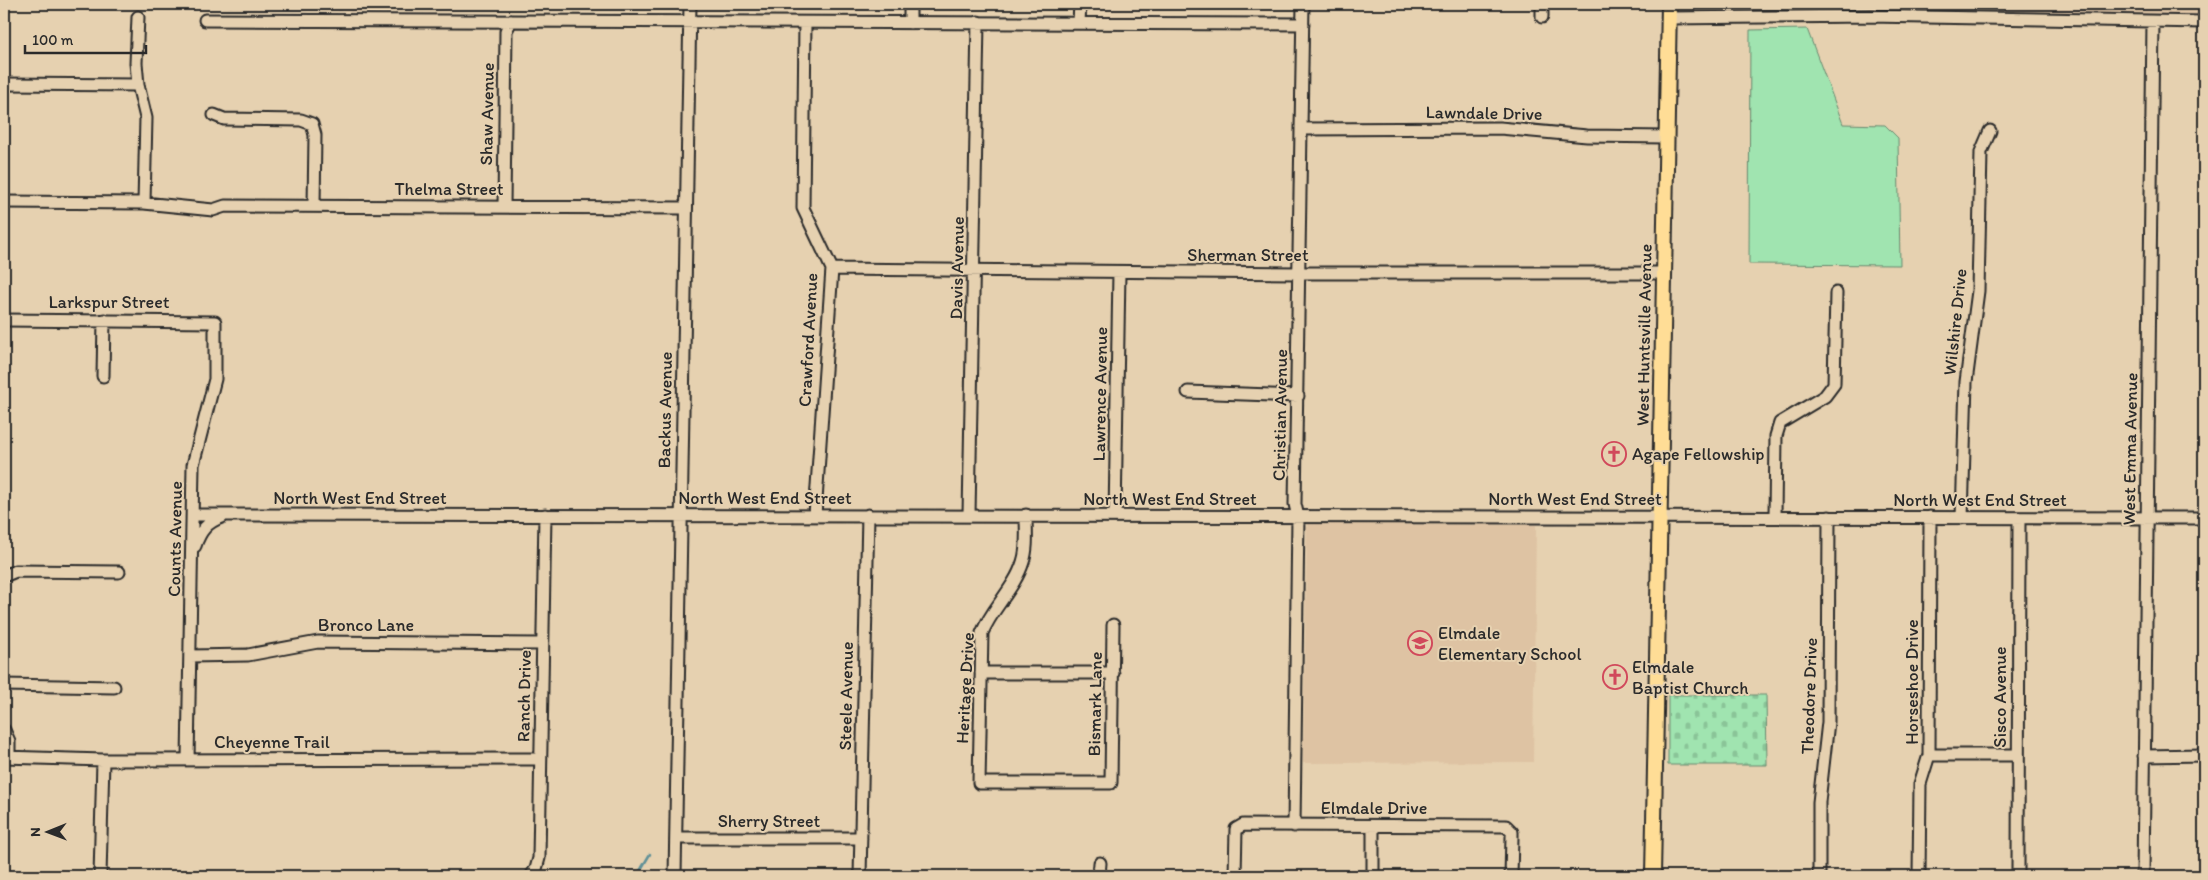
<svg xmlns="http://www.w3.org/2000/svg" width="2208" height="880" viewBox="0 0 2208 880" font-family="Itim,sans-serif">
<defs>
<pattern id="industrial-furrows" width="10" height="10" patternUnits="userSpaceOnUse" patternTransform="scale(1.25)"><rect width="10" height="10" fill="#dec3a3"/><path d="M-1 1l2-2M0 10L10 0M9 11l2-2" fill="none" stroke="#bfa88c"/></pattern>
<pattern id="cemetery-stones" width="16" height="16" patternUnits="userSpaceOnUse" patternTransform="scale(1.25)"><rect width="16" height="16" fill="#a0e4b0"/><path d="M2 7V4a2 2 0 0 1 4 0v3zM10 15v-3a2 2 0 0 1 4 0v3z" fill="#8ac498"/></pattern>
</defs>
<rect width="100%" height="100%" fill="#e6d1b0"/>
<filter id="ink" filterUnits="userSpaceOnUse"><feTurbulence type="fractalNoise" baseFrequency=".02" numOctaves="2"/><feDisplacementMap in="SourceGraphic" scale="10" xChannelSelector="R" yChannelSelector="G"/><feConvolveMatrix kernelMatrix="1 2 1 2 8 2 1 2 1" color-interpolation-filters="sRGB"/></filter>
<g filter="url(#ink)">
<path fill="#dec3a3" d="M1869 4H2204V22L1869 16Z
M1307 524 1536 525 1533 762 1303 763Z"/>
<path fill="url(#industrial-furrows)" d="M147 4H366V12Z"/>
<path fill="#a0e4b0" stroke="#66886e" d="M1807 29 1843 124 1885 125 1898 138 1900 265 1749 264 1750 30Z"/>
<path fill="url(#cemetery-stones)" stroke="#66886e" d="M1668 695H1766L1767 765H1668Z"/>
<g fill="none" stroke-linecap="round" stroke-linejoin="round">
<path stroke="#609097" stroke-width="2.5" d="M637 876 650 854"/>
<defs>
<path id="minor" d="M138 17 136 63 138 85 146 118 144 203
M1542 17V4
M1669 18 1869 16 2204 22
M205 20 1303 24
M1079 22 1080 4
M805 23 803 208 832 269 815 515
M910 23V4
M4 84 138 85
M214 115 224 119 301 120 312 124 315 135 314 206
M1301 129 1500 128 1587 136 1666 137
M4 202 144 203 213 210 225 206 685 208
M504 207 506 31 511 21
M832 269 1300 273H1664
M4 320 215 322V379L193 465 188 760
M103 376 104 320
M1188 392 1298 396
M193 515 2204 518
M969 515 978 22
M1026 515C1026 531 1028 548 1023 562 1015 588 992 608 982 633L979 783H1111L1113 625
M1115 516 1119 272
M1775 516 1776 436 1780 423 1825 396 1834 384 1836 293
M1962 518 1966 382 1978 291 1981 152 1990 131
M195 546C200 531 207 522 222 517
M4 576 16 571 119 572
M190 656 248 655 318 642 542 644
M981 673H1113
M4 685 114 687
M4 730 9 741V757
M1929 755H2018
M2144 756 2204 755
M4 757 103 760 540 759
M1294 826 1298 517 1295 504 1303 4
M676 838H861
M100 876 103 760
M531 876 536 869 539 858 545 515
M675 876 690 4
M860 876 868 515
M1099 876 1100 863
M1235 876 1236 829 1243 825 1506 826 1512 832V837L1511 876
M1373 876V826
M1819 876V802L1828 722 1829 517
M1919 876 1920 784 1929 755 1930 517
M2018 876 2019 518
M2143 876 2153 22"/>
<path id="major" d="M1653 876 1669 4"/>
</defs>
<use href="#minor" stroke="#2b2b2b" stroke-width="15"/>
<use href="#major" stroke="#2b2b2b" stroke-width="18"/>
<use href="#minor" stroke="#e6d1b0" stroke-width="11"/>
<use href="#major" stroke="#ffdd96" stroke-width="14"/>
</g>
</g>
<defs>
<symbol id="church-ring" viewBox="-11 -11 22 22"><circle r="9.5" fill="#e6d1b0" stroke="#d1495b" stroke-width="1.5"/><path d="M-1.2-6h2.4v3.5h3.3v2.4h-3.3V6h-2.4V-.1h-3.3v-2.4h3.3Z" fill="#d1495b"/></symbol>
<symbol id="school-ring" viewBox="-11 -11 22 22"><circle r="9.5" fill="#e6d1b0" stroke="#d1495b" stroke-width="1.5"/><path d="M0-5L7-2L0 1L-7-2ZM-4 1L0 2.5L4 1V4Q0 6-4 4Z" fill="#d1495b"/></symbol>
</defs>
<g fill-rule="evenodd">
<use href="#church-ring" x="1600" y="440" width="28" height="28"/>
<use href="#school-ring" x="1406" y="629" width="28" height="28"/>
<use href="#church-ring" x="1601" y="663" width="28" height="28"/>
</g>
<g text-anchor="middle" stroke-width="4" stroke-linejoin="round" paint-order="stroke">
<g font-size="18" fill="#2b2b2b" stroke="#e6d1b0">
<text transform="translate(1484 113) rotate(1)" y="6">Lawndale Drive</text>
<text transform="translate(487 114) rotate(-89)" y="6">Shaw Avenue</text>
<text x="449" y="195">Thelma Street</text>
<text x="1248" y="261">Sherman Street</text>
<text transform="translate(957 268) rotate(-89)" y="6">Davis Avenue</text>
<text x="109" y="308">Larkspur Street</text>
<text transform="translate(1955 322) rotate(-84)" y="6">Wilshire Drive</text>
<text transform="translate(1644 335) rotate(-89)" y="6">West Huntsville Avenue</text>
<text transform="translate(808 340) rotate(-87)" y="6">Crawford Avenue</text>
<text transform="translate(1100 394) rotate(-89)" y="6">Lawrence Avenue</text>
<text transform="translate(665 410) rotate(-89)" y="6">Backus Avenue</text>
<text transform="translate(1280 415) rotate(-89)" y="6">Christian Avenue</text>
<text transform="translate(2130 449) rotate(-89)" y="6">West Emma Avenue</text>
<text x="360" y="504">North West End Street</text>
<text x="765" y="504">North West End Street</text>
<text x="1170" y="505">North West End Street</text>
<text x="1575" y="505">North West End Street</text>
<text x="1980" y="506">North West End Street</text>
<text transform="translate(175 539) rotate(-89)" y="6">Counts Avenue</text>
<text x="366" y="631">Bronco Lane</text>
<text transform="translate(1912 682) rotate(-90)" y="6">Horseshoe Drive</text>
<text transform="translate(965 688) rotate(-87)" y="6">Heritage Drive</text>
<text transform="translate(524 696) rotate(-89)" y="6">Ranch Drive</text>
<text transform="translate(846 696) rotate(-89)" y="6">Steele Avenue</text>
<text transform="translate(1809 696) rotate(-88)" y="6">Theodore Drive</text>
<text transform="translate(2000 697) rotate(-90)" y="6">Sisco Avenue</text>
<text transform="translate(1095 704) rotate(-89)" y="6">Bismark Lane</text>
<text x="272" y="748">Cheyenne Trail</text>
<text x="1374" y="814">Elmdale Drive</text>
<text x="769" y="827">Sherry Street</text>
</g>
<g font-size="18" fill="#2b2b2b" stroke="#e6d1b0" text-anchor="start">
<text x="1632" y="460">Agape Fellowship</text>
<text x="1438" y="639">Elmdale<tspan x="1438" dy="21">Elementary School</tspan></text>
<text x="1632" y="673">Elmdale<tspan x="1632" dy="21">Baptist Church</tspan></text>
</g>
</g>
<rect width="2208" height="880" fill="none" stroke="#e6d1b0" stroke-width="20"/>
<rect x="10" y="10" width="2188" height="860" fill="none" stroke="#2b2b2b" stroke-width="2" filter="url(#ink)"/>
<g transform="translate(48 832) rotate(269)" stroke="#e6d1b0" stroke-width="4" paint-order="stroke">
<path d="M0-4L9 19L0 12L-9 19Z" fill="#2b2b2b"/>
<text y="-8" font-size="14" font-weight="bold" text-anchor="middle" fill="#2b2b2b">N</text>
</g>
<path d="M25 45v8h121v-8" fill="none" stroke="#2b2b2b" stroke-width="2.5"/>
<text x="32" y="45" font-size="15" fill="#2b2b2b" stroke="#e6d1b0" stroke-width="4" paint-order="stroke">100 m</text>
</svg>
